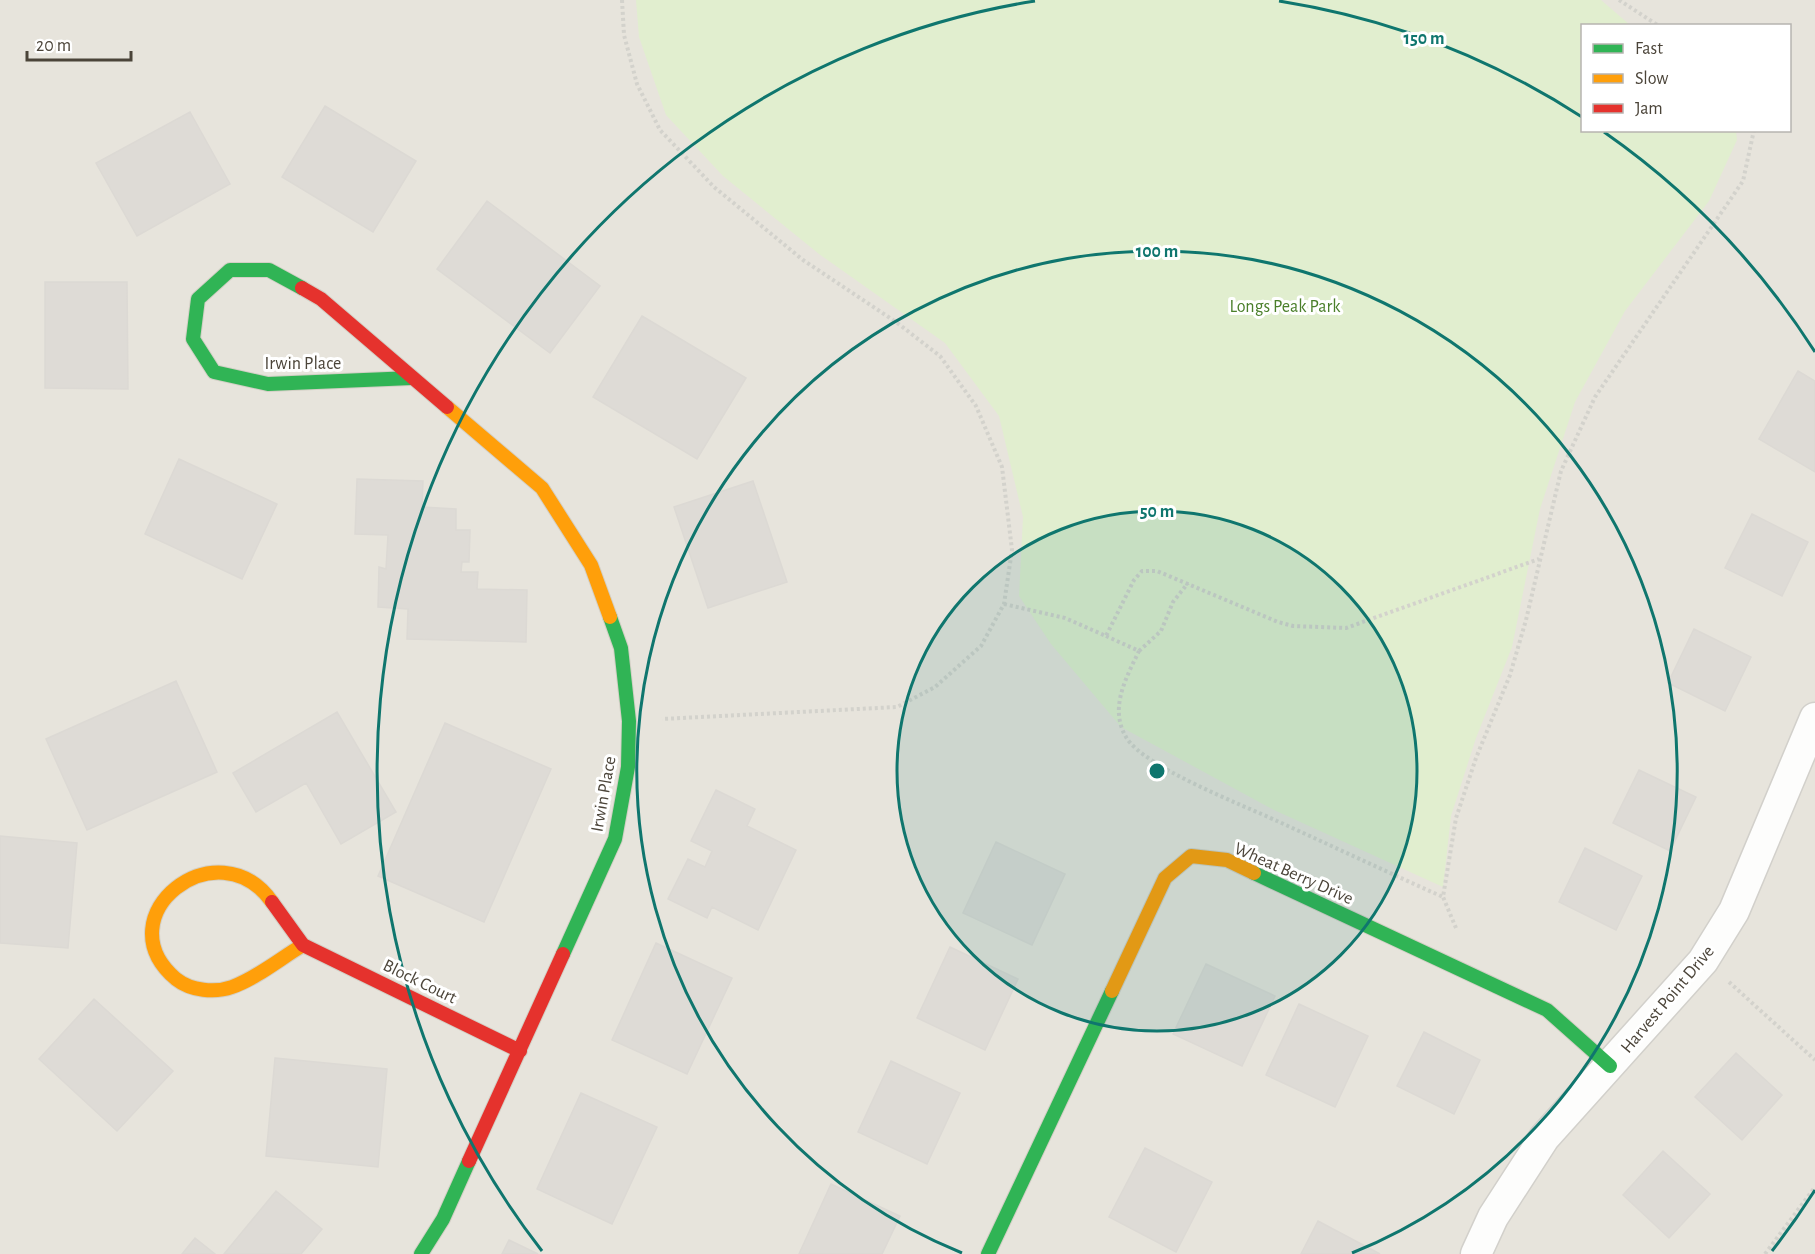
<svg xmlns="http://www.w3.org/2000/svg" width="1815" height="1254" viewBox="0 0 1815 1254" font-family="'Alegreya Sans',sans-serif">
<rect width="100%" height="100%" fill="#f4f2ee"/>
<path fill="#e7e4dc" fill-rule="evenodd" d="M0 0H1815V1254H0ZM1582 26H1790V130H1582Z"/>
<path fill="#e1eecf" d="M636 0H1601L1630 25 1582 26V130L1736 131 1737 140 1709 201 1625 311 1575 402 1540 509 1512 647 1476 738 1451 816 1443 887 1274 810 1121 727 1051 644 1019 596 1023 517 999 416 945 343 819 254 723 176 666 115 639 37Z"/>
<path fill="#dedbd6" stroke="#dcd9d4" stroke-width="1.5" d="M325 106 416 161 373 232 282 177Z
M190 112 230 184 137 236 96 163Z
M487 201 600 286 550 353 437 269Z
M45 282H127L128 389 45 388Z
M642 316 746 378 697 459 593 397Z
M1798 371 1815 381V472L1759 439Z
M179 459 277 504 242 579 145 534Z
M357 479 423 481 422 507 456 509V530H470L469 562H462L461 572H478L477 589 527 590 526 642 407 639 408 609 378 607 379 567 386 569 388 535 355 534Z
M753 481 787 582 708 608 674 507Z
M1752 514 1808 542 1782 596 1725 568Z
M1694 629 1751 657 1725 711 1668 683Z
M176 681 217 772 87 830 46 739Z
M337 712 396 812 341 844 306 783 256 812 233 773Z
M445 723 551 769 484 922 378 876Z
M1639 770 1696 797 1670 851 1613 823Z
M716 790 755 809 747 826 796 850 758 930 712 907 707 918 668 899 688 859 705 867 712 851 691 841Z
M0 836 77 843 68 948 0 943Z
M996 842 1065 874 1032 945 963 913Z
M1585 848 1642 876 1616 930 1559 902Z
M656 943 732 978 687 1074 612 1040Z
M950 947 1018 979 985 1050 917 1018Z
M1206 964 1275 996 1242 1066 1173 1034Z
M94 999 173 1071 117 1131 39 1059Z
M1299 1004 1368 1036 1335 1107 1266 1075Z
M1424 1032 1480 1060 1454 1114 1397 1086Z
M1736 1053 1782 1095 1742 1140 1695 1097Z
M275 1058 387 1069 378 1167 266 1156Z
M891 1061 960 1093 927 1164 858 1132Z
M581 1093 657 1127 612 1224 537 1189Z
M1145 1148 1212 1182 1176 1252 1109 1217Z
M1663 1151 1710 1194 1669 1238 1623 1195Z
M831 1184 900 1216 882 1254H799Z
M276 1191 322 1229 301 1254H224Z
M1318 1221 1380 1254H1301Z
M195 1238 215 1254H182Z
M509 1240 538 1254H502Z"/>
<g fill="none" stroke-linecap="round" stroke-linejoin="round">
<defs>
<path id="street" d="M1476 1254 1493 1217 1544 1138 1703 961 1734 911 1815 718"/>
<path id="fast" d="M302 288 269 270H230L198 299 193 339 214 372 268 384 412 378
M1254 873 1547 1010 1610 1066
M563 954 615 839 628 767 629 721 621 648 610 617
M421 1254 443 1219 469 1161
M988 1254 1112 991"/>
<path id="slow" d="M447 407 542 488 591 565 610 617
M272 902C218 825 102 916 176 979 191 991 215 993 232 987 257 978 281 958 303 945
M1112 991 1165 878 1191 856 1227 860 1254 873"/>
<path id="jam" d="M302 288 321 299 447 407
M272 902 303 945 520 1051
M469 1161 563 954"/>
</defs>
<use href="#street" stroke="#d2d0cb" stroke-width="33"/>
<use href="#fast" stroke="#d3cfc5" stroke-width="16"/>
<use href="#slow" stroke="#d3cfc5" stroke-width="16"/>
<use href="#jam" stroke="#d3cfc5" stroke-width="16"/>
<path stroke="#d3d2cc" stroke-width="4" stroke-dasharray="3 3" stroke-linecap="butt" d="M622 0 624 35 637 84 660 130 714 187 803 260 896 322 940 356 976 406 1002 467 1012 550 1004 604 981 646 935 687 897 707 662 719
M1619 0 1659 26
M1004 604 1065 618 1106 636 1134 580 1142 571H1157L1278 622 1293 626 1346 628 1539 559
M1106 636 1139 651C1126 678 1109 708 1126 737 1143 767 1243 805 1277 821 1332 846 1387 872 1443 897
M1139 651 1161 631 1173 602 1188 583
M1456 928 1443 897 1456 818 1476 758 1510 675 1526 620 1561 471 1595 397 1743 181 1754 130
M1729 982 1815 1060
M1765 1254 1815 1187"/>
<use href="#street" stroke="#fdfdfc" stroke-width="30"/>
<use href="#fast" stroke="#30b455" stroke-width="14"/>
<use href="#slow" stroke="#ff9f0a" stroke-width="14"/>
<use href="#jam" stroke="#e5322d" stroke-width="14"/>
</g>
<circle cx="1157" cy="771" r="260" fill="#0f766e" fill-opacity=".12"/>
<g fill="none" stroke="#0f766e" stroke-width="3">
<circle cx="1157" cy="771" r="260"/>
<path d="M962 1253A520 520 0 1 1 1352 1253"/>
<path d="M1815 1190A780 780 0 0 1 1772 1251M542 1251A780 780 0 0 1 1035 1M1279 1A780 780 0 0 1 1582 117M1604 132A780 780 0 0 1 1815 352"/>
</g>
<g text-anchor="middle" stroke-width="6" stroke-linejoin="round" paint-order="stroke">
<g font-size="18" fill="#4a7f2a" stroke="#fff">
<text x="1285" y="312">Longs Peak Park</text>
</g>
<g font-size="18" fill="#4b4439" stroke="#fff">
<text x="303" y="369">Irwin Place</text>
<text transform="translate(603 794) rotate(-80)" y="6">Irwin Place</text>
<text transform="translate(1294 873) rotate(24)" y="6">Wheat Berry Drive</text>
<text transform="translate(420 981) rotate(26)" y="6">Block Court</text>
<text transform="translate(1667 999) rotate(-50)" y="6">Harvest Point Drive</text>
</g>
</g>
<circle cx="1157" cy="771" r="9" fill="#0f766e" stroke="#fff" stroke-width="3"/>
<g font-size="18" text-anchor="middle" font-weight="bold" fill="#0f766e" stroke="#fff" stroke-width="6" stroke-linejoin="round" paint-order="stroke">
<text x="1424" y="44">150 m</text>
<text x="1157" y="257">100 m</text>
<text x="1157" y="517">50 m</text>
</g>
<rect x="1581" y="24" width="210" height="108" fill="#ffffff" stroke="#b7b4b0" stroke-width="1.5"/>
<rect x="1593" y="44" width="30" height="9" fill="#30b455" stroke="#b7b4b0" stroke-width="1.5"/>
<text x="1635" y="54" font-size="18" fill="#4b4439">Fast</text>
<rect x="1593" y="74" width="30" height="9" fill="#ff9f0a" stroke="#b7b4b0" stroke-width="1.5"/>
<text x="1635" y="84" font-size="18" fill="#4b4439">Slow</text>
<rect x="1593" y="104" width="30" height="9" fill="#e5322d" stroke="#b7b4b0" stroke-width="1.5"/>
<text x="1635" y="114" font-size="18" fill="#4b4439">Jam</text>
<path d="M27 51v9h104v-9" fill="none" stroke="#4b4439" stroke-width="3"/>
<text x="36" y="51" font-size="18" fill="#4b4439" stroke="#ffffff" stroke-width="4.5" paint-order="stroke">20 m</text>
</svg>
